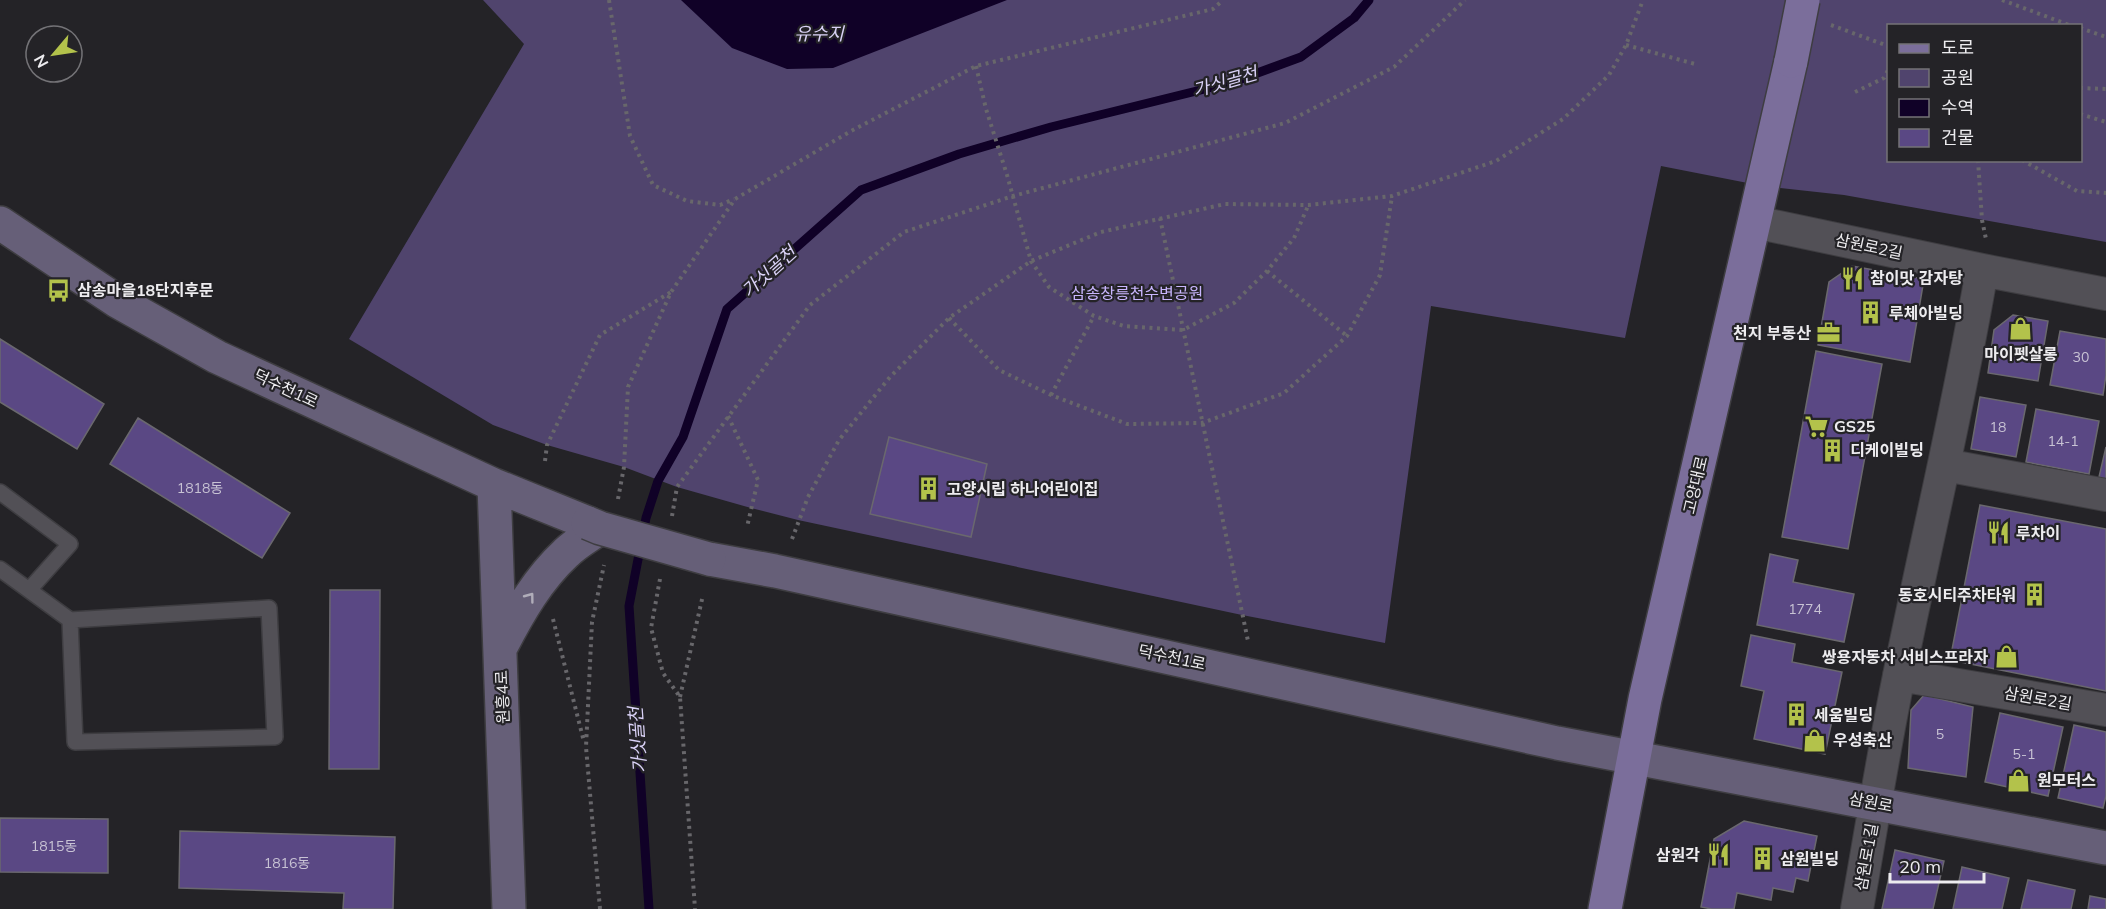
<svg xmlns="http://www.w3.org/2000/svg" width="2106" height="909" viewBox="0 0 2106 909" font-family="Mulish,'Noto Sans KR',sans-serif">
<rect width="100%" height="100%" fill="#242327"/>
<path fill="#50446d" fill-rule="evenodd" d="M483 0H2106V242L1844 195 1763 186 1661 166 1625 338 1431 306 1385 643 1242 615 798 520 751 508 677 487 624 467 547 445 493 425 349 339 524 44ZM1888 26H2080V160H1888Z"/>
<path fill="#100127" d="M681 0H1007L833 68 787 69 732 48Z"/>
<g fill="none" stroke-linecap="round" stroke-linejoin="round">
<path stroke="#100127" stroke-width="9" d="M649 909 629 606 646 518 658 481 683 437 727 309 861 190 959 154 1051 127 1233 82 1301 57 1354 18 1369 0"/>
</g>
<path fill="#5a4884" stroke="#6a686e" stroke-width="1.5" d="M1852 266 1924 279 1910 362 1818 345 1829 282Z
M2013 315 2048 321 2038 381 1988 373 1994 330Z
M2060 331 2106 339V375L2103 395 2050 385Z
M0 339 104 404 77 449 0 402Z
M1816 351 1882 364 1848 549 1782 537Z
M1980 397 2026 405 2016 457 1971 449Z
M2036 409 2099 421 2089 474 2026 462Z
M138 418 290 513 262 558 110 464Z
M889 437 987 464 971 537 870 514Z
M2106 447V479L2099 477Z
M1980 505 2106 529V691L1950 660Z
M1770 554 1798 560 1793 582 1854 594 1844 642 1757 625Z
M330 590H380L379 769H329Z
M1751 635 1795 644 1792 662 1842 672 1825 754 1754 739 1764 691 1741 686Z
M1924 695 1973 707 1966 777 1908 768 1911 710Z
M2000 713 2063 727 2048 796 1985 782Z
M2074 725 2106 732V796L2103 808 2058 798Z
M0 818 108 819V873L0 872Z
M1744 821 1817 836 1808 881 1796 878 1793 892 1773 888 1771 900 1737 893 1734 909H1712L1701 907 1714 839Z
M180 831 395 837 393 909H343L344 893 179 888Z
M1895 850 1944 861 1933 909H1882Z
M1962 867 2009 878 2002 909H1953Z
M2028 880 2075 890 2071 909H2021Z
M2090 896 2106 899V909H2088Z"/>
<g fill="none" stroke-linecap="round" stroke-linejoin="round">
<defs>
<path id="lane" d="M0 492 70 544 29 590
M0 569 70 620 269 608 275 737 75 742 70 620"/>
<path id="street" d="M1755 222 1982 270 2106 294
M1945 465 2106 495
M1899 675 2106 710
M1857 909C1871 831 1883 753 1899 676 1926 541 1959 407 1982 270"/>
<path id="secondary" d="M0 223 117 301 217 357 494 485 588 523
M494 485 509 909
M709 559 775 571 1557 743 2106 848
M502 645C519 612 538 579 566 553 576 543 589 536 600 528"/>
<path id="primary" d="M1605 909 1645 699 1791 61"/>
</defs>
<use href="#lane" stroke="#3e3d41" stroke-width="18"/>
<use href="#street" stroke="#3e3d41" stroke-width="34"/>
<use href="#secondary" stroke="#3e3d41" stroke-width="36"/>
<use href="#primary" stroke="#3e3d41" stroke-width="36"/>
<path stroke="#68676b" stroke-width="4" stroke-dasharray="3 4.5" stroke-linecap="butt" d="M609 0 630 136 653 185 687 201 720 205 734 199
M2002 0 2072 26
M1831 25 1888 46
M2080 28 2106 37
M1626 45 1695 64
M976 66 986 109 1007 175 1031 261 1049 287 1094 316 1124 326 1183 330 1234 303 1267 271 1294 238 1308 206
M2080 88 2106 89
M1855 92 1884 78 1888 70
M2080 114 2106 122
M1978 160 1982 220 1986 239
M2022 160 2077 191 2106 193
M1160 218 1248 641
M1267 271 1347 336
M949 318 999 370 1051 395 1127 424 1202 423 1284 393 1347 336 1380 275 1392 196
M1051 395 1094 316
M728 416 758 480 747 527
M545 461 547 445 600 335 671 292
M618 499 624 467 628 387 671 292 735 199 851 131 976 66 1213 9 1223 0
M672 516 677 487 810 305 904 232 1013 196 1285 123 1394 67 1465 0
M792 539 808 497 839 440 890 377 949 318 1031 261 1101 232 1225 204 1308 205 1392 196 1496 161 1563 119 1609 75 1626 45 1643 0
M660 579 651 628 663 673 680 697 695 909
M553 619 584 742
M680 697 703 595
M600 909 586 747 592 622 604 565"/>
<use href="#lane" stroke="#525056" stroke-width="15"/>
<use href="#street" stroke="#525056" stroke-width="32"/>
<use href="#secondary" stroke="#665f78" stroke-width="33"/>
<use href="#primary" stroke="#7b6e9b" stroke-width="33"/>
<defs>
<path id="secondary-bridge" d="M588 523 600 528 709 559"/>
<path id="primary-bridge" d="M1791 61 1803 0"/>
</defs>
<use href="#secondary-bridge" stroke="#3e3d41" stroke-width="36" stroke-linecap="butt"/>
<use href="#primary-bridge" stroke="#3e3d41" stroke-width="36" stroke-linecap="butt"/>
<use href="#secondary-bridge" stroke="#665f78" stroke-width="33"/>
<use href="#primary-bridge" stroke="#7b6e9b" stroke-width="33"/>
</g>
<defs><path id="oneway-chevron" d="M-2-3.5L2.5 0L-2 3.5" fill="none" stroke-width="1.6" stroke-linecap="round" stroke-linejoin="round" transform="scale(1.5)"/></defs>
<use stroke="#b0adb9" href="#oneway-chevron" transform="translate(530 597) rotate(-53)"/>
<defs>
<symbol id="restaurant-bare" viewBox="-9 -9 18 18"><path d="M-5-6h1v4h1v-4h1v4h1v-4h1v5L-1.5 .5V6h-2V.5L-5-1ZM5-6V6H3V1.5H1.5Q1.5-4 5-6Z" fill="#b3c24b" stroke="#242327" stroke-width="2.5" paint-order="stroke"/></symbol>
<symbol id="bus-bare" viewBox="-9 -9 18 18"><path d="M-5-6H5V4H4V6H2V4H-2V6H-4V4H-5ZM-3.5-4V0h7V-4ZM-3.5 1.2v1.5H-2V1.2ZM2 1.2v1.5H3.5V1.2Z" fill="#b3c24b" stroke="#242327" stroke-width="2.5" paint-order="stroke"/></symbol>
<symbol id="building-bare" viewBox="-9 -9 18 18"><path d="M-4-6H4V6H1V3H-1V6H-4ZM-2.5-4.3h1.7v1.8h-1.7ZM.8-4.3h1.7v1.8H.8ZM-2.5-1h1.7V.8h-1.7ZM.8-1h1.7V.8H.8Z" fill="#b3c24b" stroke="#242327" stroke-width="2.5" paint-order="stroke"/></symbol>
<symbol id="shop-bare" viewBox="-9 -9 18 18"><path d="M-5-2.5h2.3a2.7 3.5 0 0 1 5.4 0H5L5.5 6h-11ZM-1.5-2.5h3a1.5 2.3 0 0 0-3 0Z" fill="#b3c24b" stroke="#242327" stroke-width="2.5" paint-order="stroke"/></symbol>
<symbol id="office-bare" viewBox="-9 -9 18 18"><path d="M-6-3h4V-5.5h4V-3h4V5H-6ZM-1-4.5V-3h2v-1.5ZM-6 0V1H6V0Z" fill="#b3c24b" stroke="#242327" stroke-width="2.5" paint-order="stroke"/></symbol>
<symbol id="supermarket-bare" viewBox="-9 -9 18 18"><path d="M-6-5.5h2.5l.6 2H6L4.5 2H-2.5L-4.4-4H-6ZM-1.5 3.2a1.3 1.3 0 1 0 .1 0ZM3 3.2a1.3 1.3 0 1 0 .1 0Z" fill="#b3c24b" stroke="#242327" stroke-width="2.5" paint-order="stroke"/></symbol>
</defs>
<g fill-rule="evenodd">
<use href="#restaurant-bare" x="1836" y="262" width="33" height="33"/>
<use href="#bus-bare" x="42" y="274" width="33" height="33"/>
<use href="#building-bare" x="1854" y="296" width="33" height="33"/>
<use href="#shop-bare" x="2004" y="312" width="33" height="33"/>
<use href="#office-bare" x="1812" y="316" width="33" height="33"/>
<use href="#supermarket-bare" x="1800" y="410" width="33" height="33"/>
<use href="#building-bare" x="1816" y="434" width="33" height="33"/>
<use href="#building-bare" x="912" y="472" width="33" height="33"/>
<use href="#restaurant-bare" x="1982" y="516" width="33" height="33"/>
<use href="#building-bare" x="2018" y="578" width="33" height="33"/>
<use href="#shop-bare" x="1990" y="640" width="33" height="33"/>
<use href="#building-bare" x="1780" y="698" width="33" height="33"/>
<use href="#shop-bare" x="1798" y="724" width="33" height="33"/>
<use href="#shop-bare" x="2002" y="764" width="33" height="33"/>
<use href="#restaurant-bare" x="1702" y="838" width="33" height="33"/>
<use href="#building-bare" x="1746" y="842" width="33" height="33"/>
</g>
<g text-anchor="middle" stroke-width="4.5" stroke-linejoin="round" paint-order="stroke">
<g font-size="14" fill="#c8c3d4">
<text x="2081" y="362">30</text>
<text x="1998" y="432">18</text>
<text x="2063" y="446">14-1</text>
<text x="200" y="493">1818동</text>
<text x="1805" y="614">1774</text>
<text x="1940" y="739">5</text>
<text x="2024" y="759">5-1</text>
<text x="54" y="851">1815동</text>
<text x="287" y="868">1816동</text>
</g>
<g font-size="16" fill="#edecef" stroke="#242327">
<text transform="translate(1869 246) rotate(12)" y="6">삼원로2길</text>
<text transform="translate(286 388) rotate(25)" y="6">덕수천1로</text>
<text transform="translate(1695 485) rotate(-77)" y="6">고양대로</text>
<text transform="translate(1172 657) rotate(12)" y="6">덕수천1로</text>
<text transform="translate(502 697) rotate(-92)" y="6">원흥4로</text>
<text transform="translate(2038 698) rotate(10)" y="6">삼원로2길</text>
<text transform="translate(1871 802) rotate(11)" y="6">삼원로</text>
<text transform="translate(1866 857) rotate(-80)" y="6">삼원로1길</text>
</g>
<g font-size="16" font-weight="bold" fill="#edecef" stroke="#242327" text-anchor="start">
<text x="1870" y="284">참이맛 감자탕</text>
<text x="77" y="296">삼송마을18단지후문</text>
<text x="1889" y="319">루체아빌딩</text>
<text x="1811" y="339" text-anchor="end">천지 부동산</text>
<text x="2021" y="360" text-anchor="middle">마이펫살롱</text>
<text x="1834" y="432">GS25</text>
<text x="1850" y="456">디케이빌딩</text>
<text x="947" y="495">고양시립 하나어린이집</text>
<text x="2016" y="539">루차이</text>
<text x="2016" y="601" text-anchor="end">동호시티주차타워</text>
<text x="1988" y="663" text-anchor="end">쌍용자동차 서비스프라자</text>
<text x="1814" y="721">세움빌딩</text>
<text x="1833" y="746">우성축산</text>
<text x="2037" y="786">원모터스</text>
<text x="1700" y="861" text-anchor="end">삼원각</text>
<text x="1780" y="865">삼원빌딩</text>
</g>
<g font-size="16" fill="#c9b6fe" stroke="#242327">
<text x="1137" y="299">삼송창릉천수변공원</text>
</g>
<g font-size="18" font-style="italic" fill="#dad2f7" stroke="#242327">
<text x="819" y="40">유수지</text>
<text transform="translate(1225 82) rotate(-16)" y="6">가싯골천</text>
<text transform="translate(769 272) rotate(-42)" y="6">가싯골천</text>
<text transform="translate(638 740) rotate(-94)" y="6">가싯골천</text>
</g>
</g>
<rect x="1887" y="24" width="195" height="138" fill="#242327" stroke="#747377" stroke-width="1.5"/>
<rect x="1899" y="44" width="30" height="9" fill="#7b6e9b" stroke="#747377" stroke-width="1.5"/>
<text x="1941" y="54" font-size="18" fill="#edecef">도로</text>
<rect x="1899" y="69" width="30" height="18" fill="#50446d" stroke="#747377" stroke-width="1.5"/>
<text x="1941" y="84" font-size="18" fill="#edecef">공원</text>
<rect x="1899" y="99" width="30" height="18" fill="#100127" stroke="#747377" stroke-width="1.5"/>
<text x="1941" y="114" font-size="18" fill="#edecef">수역</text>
<rect x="1899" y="129" width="30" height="18" fill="#5a4884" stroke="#747377" stroke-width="1.5"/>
<text x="1941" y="144" font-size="18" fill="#edecef">건물</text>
<g transform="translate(54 54) rotate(241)"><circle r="28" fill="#242327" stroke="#747377" stroke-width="1.5"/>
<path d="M0-4.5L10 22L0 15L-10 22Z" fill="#b3c24b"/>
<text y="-9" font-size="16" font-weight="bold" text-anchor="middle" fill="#edecef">N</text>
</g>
<path d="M1890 873v9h94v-9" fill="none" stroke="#edecef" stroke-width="3"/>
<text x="1899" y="873" font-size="18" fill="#edecef" stroke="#242327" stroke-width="4.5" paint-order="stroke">20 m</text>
</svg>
